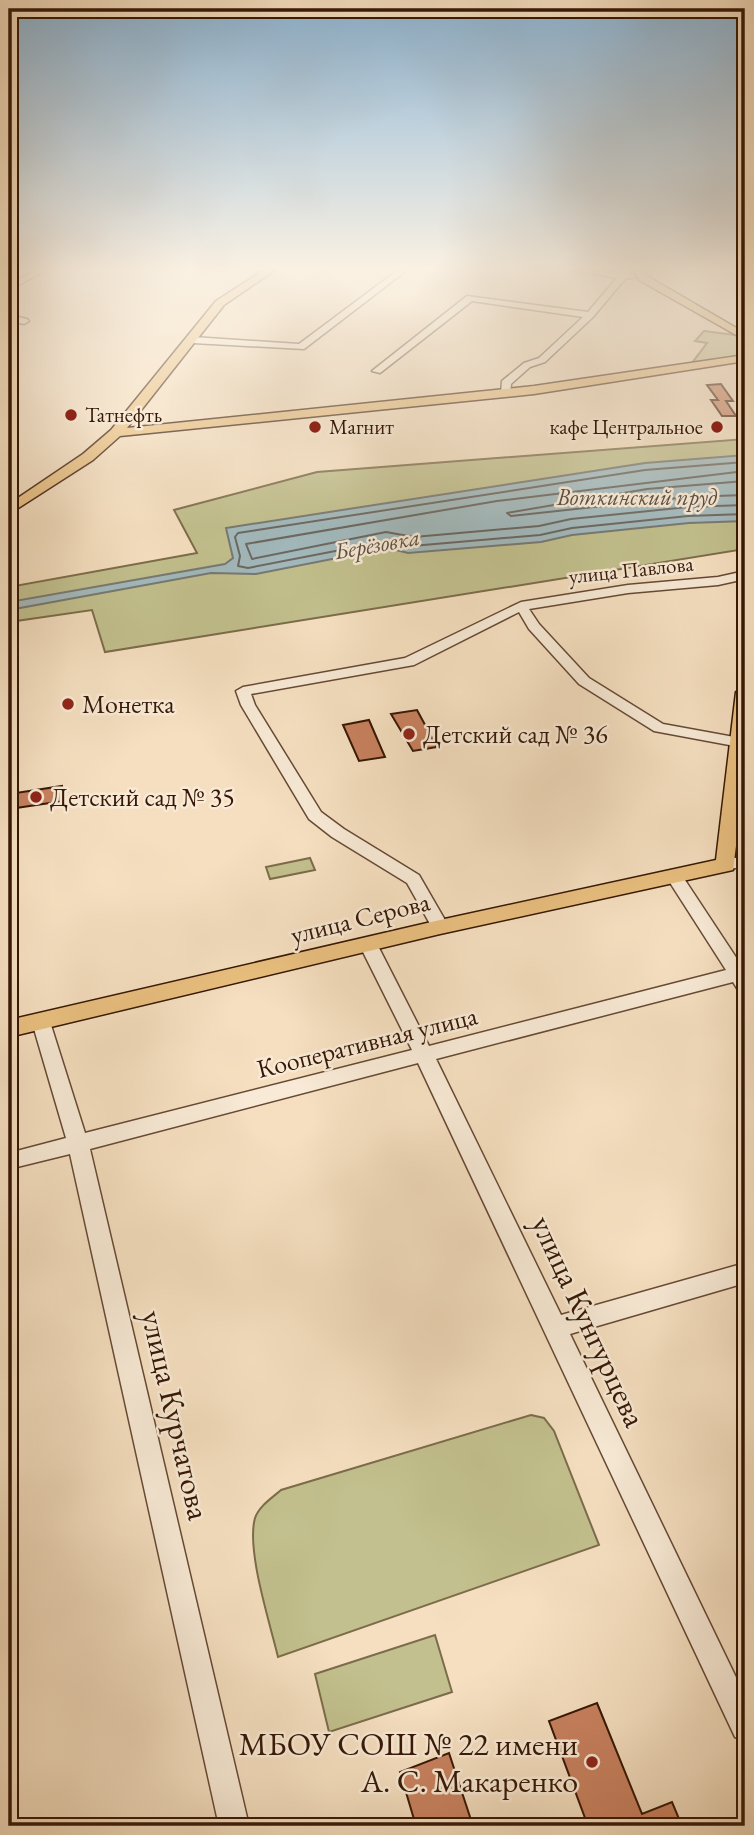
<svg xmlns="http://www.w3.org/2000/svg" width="754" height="1835" viewBox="0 0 754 1835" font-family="'EB Garamond',serif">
<rect width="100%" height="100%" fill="#f5dfc0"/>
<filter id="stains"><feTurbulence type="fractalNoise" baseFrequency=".00286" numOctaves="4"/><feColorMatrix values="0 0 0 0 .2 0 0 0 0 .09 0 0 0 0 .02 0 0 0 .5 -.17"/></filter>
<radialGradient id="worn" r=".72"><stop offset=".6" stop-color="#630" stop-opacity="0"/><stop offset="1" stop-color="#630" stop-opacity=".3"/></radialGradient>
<path fill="#c2c08e" stroke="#7c6c4a" stroke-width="2" d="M704 331 735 335 745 341V355L692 363 707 343 695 341Z
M745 439V549L105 652 92 610 9 622V587L197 553 174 510 317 472Z
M310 858 315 870 270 879 266 867Z
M531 1415 544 1418 554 1431 599 1545 278 1657C270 1623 246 1550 255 1518 259 1506 272 1498 281 1490Z
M435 1635 452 1692 329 1732 315 1674Z"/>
<path fill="#a2babe" stroke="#777974" stroke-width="2" d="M745 455V521L689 523 572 535 541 542 408 553 388 548 256 574 211 573 9 610V602L225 564 233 558 226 528 645 463Z"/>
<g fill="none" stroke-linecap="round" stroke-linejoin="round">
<path stroke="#6c6862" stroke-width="2" d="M745 462 645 470 238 533 235 537 240 556 238 566 248 568 387 541 412 546 540 535 572 528 688 516 745 514
M745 471 497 501 246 544 252 559 386 532 414 537 539 526 571 519 688 507 745 505
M745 481 647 489 507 513 511 516 687 497 745 495"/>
</g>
<path fill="#c8815f" stroke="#361705" stroke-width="2" d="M721 384 733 401H726L736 416H722L711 400H718L707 385Z
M417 710 437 747 413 751 391 714Z
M369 720 385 757 359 761 343 725Z
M62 786 64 801 9 809V794Z
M597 1703 642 1814 672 1802 682 1826H588L549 1721Z
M449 1753 473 1826H416L400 1772Z"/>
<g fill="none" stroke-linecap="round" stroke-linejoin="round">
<defs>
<path id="minor" d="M37 270H47L9 290V284Z
M398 270H407L304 349 193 343 188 340 193 337 299 344Z
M573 270 621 273 624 270H632L629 274 636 277 625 279 593 317 545 362 530 367 511 384 510 395 501 393 502 381 524 363 539 358 583 317 472 301 380 373 372 371 467 296 588 312 617 278Z
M9 315 27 319 29 321 24 324 9 321Z
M745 571V579L718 585 628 593 529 609 539 624 589 678 663 724 745 739V745L740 747 654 731 579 684 529 629 519 612 414 665 251 694 255 705 321 812 344 829 419 875 449 927 440 933 434 931 407 883 332 837 309 819 241 705 236 691 243 687 405 658 521 602 628 585 718 577Z
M745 856V866L726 870 718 865 720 861Z
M675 872 681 874 745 971V992L738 990 733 982 436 1059 561 1315 745 1263V1283L570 1334 745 1696V1741L735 1737 418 1063 90 1149 249 1826H219L70 1154 9 1169V1153L66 1138 32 1022 34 1017H48L50 1022 85 1133 412 1050 360 946 369 940 378 946 429 1046 726 970 667 878Z"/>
<path id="major" d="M264 270H275L224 305 127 428 534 386 745 355V361L534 394 120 436 93 460 9 514V504L83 454 111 430 216 301Z
M634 270H644L647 276 745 333V340L639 280Z
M745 687V774L733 870 440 934 9 1037V1020L440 920 716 860 736 692Z"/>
</defs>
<use href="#minor" stroke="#664934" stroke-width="3"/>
<use href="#major" stroke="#361705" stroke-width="3"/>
<use href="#minor" fill="#f8ead6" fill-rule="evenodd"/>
<use href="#major" fill="#eac080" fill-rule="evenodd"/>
</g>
<linearGradient id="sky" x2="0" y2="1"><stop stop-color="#8cb6d7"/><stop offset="0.51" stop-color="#faf1e3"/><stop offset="1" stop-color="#faf1e3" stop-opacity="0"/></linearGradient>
<rect width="754" height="527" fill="url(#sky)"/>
<g fill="#8f2418" stroke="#f8ead6" stroke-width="2.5">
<circle cx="71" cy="415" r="7"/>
<circle cx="315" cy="427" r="7"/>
<circle cx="717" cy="427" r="7"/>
<circle cx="68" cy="704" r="7"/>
<circle cx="409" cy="734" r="7"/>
<circle cx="36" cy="797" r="7"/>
<circle cx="592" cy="1762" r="7"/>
</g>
<g text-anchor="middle" stroke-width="5" stroke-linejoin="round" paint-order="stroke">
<g font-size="21" fill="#361705" stroke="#f8ead6" text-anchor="start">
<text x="85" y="422">Татнефть</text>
<text x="329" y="434">Магнит</text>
<text x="703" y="434" text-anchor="end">кафе Центральное</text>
</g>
<g font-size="21" fill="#361705" stroke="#f8ead6">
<text transform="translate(631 570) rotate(-6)" y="7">улица Павлова</text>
</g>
<g font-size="23" font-style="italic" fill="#5c5046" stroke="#f8ead6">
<text x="637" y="505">Воткинский пруд</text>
<text transform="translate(377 544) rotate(-10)" y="8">Берёзовка</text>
</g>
<g font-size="26" fill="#361705" stroke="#f8ead6" text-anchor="start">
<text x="82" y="713">Монетка</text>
<text x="423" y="743">Детский сад № 36</text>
<text x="50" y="806">Детский сад № 35</text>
</g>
<g font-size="26" fill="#361705" stroke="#f8ead6">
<text transform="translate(360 918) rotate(-14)" y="9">улица Серова</text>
<text transform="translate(367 1042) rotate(-14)" y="9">Кооперативная улица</text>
</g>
<g font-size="32" fill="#361705" stroke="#f8ead6">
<text transform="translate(589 1321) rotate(65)" y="11">улица Кунгурцева</text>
<text transform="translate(176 1415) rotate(77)" y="11">улица Курчатова</text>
</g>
<g font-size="32" fill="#361705" stroke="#f8ead6" text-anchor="end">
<text x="578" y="1755">МБОУ СОШ № 22 имени<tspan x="578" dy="37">А. С. Макаренко</tspan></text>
</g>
</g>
<rect width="754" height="1835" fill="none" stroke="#f5dfc0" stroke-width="35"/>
<rect x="10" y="10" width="733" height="1814" fill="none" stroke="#361705" stroke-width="3.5"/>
<rect x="18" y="18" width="719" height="1800" fill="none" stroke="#361705" stroke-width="2"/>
<rect width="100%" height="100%" filter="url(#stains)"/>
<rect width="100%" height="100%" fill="url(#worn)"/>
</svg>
